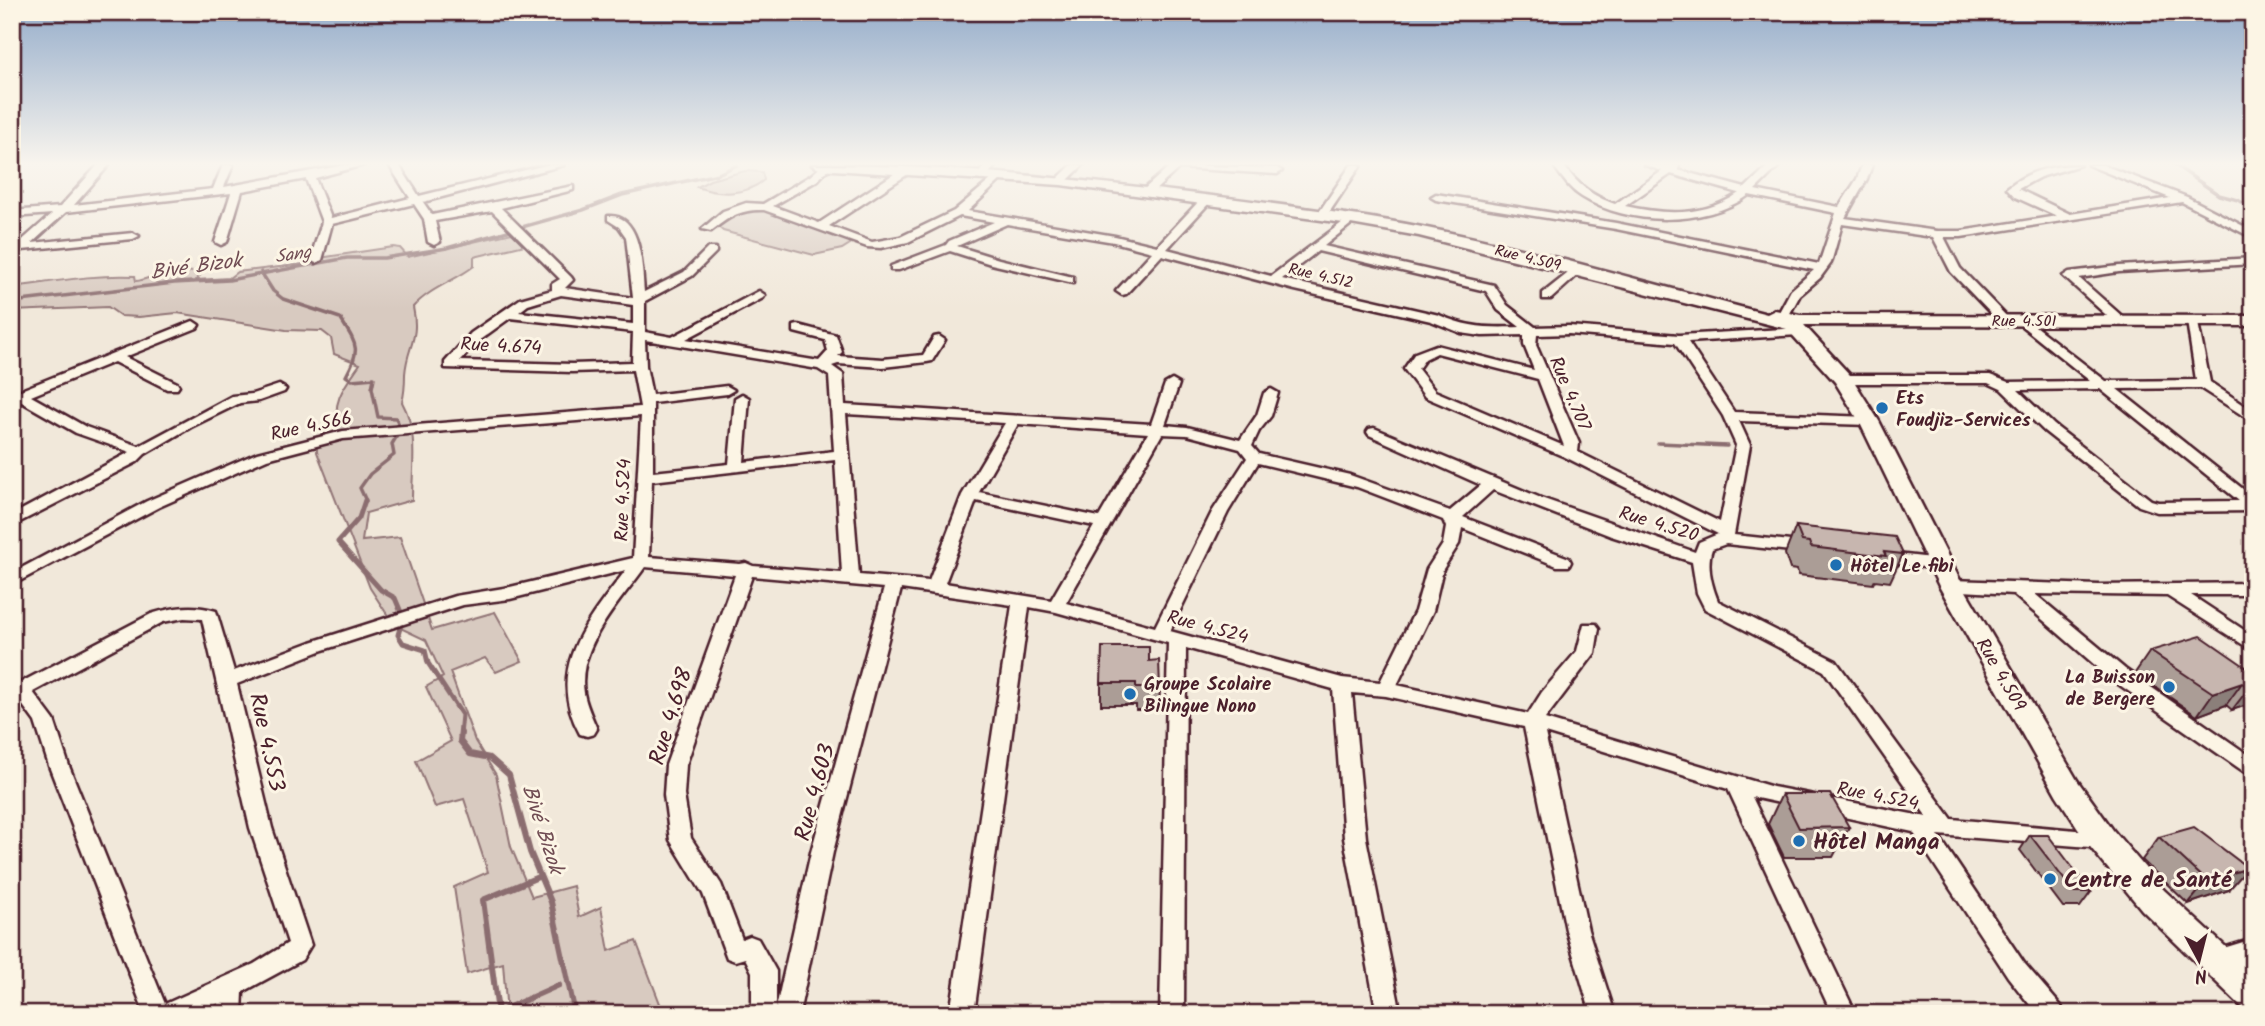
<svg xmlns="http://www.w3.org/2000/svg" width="2265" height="1026" viewBox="0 0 2265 1026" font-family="Kalam,sans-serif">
<rect width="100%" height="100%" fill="#f1e8da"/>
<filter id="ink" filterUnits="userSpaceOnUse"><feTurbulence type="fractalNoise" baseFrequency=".0143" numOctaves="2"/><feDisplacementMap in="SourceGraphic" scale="14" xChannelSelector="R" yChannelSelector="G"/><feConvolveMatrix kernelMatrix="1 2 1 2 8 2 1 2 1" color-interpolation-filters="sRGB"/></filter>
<g filter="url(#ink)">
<path fill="#d8cac0" stroke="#917476" stroke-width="2" d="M745 171 762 172 764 180C745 196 719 195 697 187L710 180Z
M754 207 853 242 842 249 814 255 723 231 716 225 727 217Z
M512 233 525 245 474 257V266C455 281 430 288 413 307 420 340 407 346 405 374 405 385 405 392 402 402 419 433 412 466 412 500L366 513 362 541 400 537 432 630 495 612 522 661 496 672 485 658 450 672 475 741 496 775 511 847 532 897 573 886 579 917 601 907 609 951 636 941 664 1014H507L503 963 467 974 454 887 488 872 464 799 435 807 416 761 451 741 426 687 443 677 426 640 394 625 370 588 317 452V446L339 427C330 401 347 383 360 364L334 354 331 338 322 331 286 330 177 313 139 317 121 316 108 307 12 311V287C53 282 93 274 135 276L136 281C146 280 153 275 163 273 175 270 190 272 203 272L196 280 229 278 237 272 304 264 326 257 393 247 400 248 408 257Z"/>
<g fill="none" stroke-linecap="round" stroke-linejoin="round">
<path stroke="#8b6d6f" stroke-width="3.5" d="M2175 165 2219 195 2238 200 2253 210
M261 272 273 291 283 299 340 318C356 344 362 348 346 376L352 380 374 378 372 388 378 417 396 418 401 429 392 444 394 455 370 474 360 488 366 501
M12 302 174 283 229 280 347 258H384L447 248 583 210 622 195 718 174 737 165
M1658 443 1727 446"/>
<path stroke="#8b6d6f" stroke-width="5" d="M365 500 359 518 338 542 381 590 395 598 403 617 398 635 403 643 425 650 428 663 462 715 460 735"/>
<path stroke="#8b6d6f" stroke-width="6" d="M461 733 460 741 470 754 490 758 509 775 530 852 551 902 575 1014
M498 1012 483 900 538 877
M494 1014 559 985"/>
<defs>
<path id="street" d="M98 165H109L74 205 213 189 223 165H233L224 187 345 165H364L315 178 331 218 410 198 389 165H399L419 196 546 165H564L423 202 432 215 573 186V190L501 208 571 277 573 280 565 288 633 298 626 237 619 227 608 220V216C642 213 642 269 644 292L684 272 708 248H716V252L692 276 645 301V332L672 337 759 291 765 295 763 298 686 339 819 361 828 351 825 340 794 332V326L798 325 836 335 842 352 838 356 883 359 923 355 934 337 939 336 945 340 932 361 927 362 883 367 838 364 832 366 843 374 845 405 1151 424 1165 384 1172 380 1179 384 1165 425 1187 427 1240 440 1257 415 1264 393 1271 389 1278 393 1271 416 1259 431 1252 446 1259 454 1350 475 1450 511 1481 485 1369 435 1367 432 1369 429 1374 428 1541 498 1695 552 1699 542 1718 534 1565 457 1425 397 1404 369 1415 353 1436 345 1534 370 1524 345V335L1482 336 1461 333 1431 321 1295 290 1162 255 1126 294 1122 295 1116 291 1152 252 1114 242 1007 224 957 246 999 259 1073 277V283L991 264 950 251 899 270H891V266L946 245 949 241 994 222 960 216 908 242 881 248 867 247 764 210C740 209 729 217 711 231L702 229 723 211 746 203 763 204 810 176 823 165H832L818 180 773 206 819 223 903 168H911V172L829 226 872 242 900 237 954 211 999 173 1003 174V178L968 211 1115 236 1157 246 1202 198H1210V202L1167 249 1271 276 1351 216 1355 217V221L1324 246 1494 285 1507 305 1535 327 1569 326 1679 335 1803 328V334L1799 335 1688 342 1734 412 1869 417 1876 421 1869 425 1739 421 1750 445 1734 535 1809 543 1817 548 1809 553 1726 544 1712 549C1706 565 1712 586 1718 601L1836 661 1952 819 2110 833 2113 839 2110 845 2102 848 1938 835 2024 963 2061 1006 2064 1014H2037L2008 977 1913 832 1752 797 1856 1014H1832L1728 789 1545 733 1588 930 1615 1014H1591L1566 930 1524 727 1386 696 1352 693 1366 838 1401 1014H1377L1344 838 1333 689 1186 648 1184 1014H1160L1168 643 1056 612 1029 607 974 1014H950L1012 605 901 589 833 852 799 1014H752V972L745 958 735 961 727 958 703 894 670 840 664 795 666 765 735 575 645 567C621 601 576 646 584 693 586 705 592 717 597 729L594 734 587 736 580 734C544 669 587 621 626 570L510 599 463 605 323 650 237 684 272 828 311 945 302 960 243 992 242 1014H218L219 1003 195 1014H145L49 766 35 722 19 700 12 702V687L151 614C174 607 193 604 216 611L234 671 311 642 455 596 510 587 633 558 641 416 343 439 267 459 159 507 12 585V573L147 501 257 453 343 431 640 407 633 370 572 372 445 368V362L471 333 520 299 552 290V284L560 279 492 211 435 221 440 242 434 245 428 242 424 219 414 204 332 224 322 260 316 263 310 260 322 222 306 179 242 191 227 242 221 245 215 242 231 193 66 212 32 243 133 233 139 236 133 239 12 251V245L18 244 52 214 12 217V211L60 207ZM1318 251 1486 291 1498 310 1520 327C1488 328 1469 328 1439 315L1282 279ZM561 295 633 305V324L519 312 528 305ZM510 318 633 332 632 362 572 364 460 361 481 339ZM1569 334 1675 343 1723 416 1736 445 1720 522 1578 452 1579 443 1536 345 1537 335ZM645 340 818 369 829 376 834 451 744 462 749 398 742 394 735 398 729 464 653 472V403L727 394 734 390 727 386 652 395 646 366ZM1437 353 1538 379 1564 446 1435 391 1418 369 1425 359ZM846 414 1005 423 962 495 929 581 859 575ZM1018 424 1148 433 1099 517 979 492ZM1162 434 1187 435 1240 449 1247 458 1212 512 1155 627 1066 603ZM835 460 842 573 753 566 746 563 740 564 649 557 652 481ZM1258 463 1357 487 1443 520 1446 527 1443 544 1427 569 1415 611 1380 682 1342 678 1170 631 1228 512ZM1493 490 1611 536 1692 562 1697 593 1705 609 1824 671 1927 817 1773 787 1545 719 1595 653 1599 628 1596 624H1584L1577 651 1542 692 1528 714 1397 685 1433 611 1443 569 1459 544 1462 528 1557 566H1569L1571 562 1569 558 1463 517ZM976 501 1094 526 1051 600 945 583ZM752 576 884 588 811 852 776 1008V971L758 939 750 936 742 939 721 884 691 838 684 795 686 765ZM184 618 202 619 250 828 288 943 254 964 165 1004 69 766 54 720 33 692 163 622Z
M985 165H996L986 177H978L977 175Z
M1072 165H1083L1065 183H1057V179Z
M1171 165 1277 168 1282 171 1277 174 1179 168 1151 194H1143V190Z
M1351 165H1361L1326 217H1318L1317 215Z
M1553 165H1563C1578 185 1592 196 1615 204L1662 171 1645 165H1679L1678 170 1745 188 1769 165H1780L1755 190 1839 207 1857 179 1862 165H1872L1867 179 1845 218 1937 231H1961L2057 216 2015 197 2007 188C2027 171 2054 165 2080 165L2040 177 2018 189 2070 214 2170 198 2088 165H2103L2187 197 2253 231V238L2182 202 1961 237H1944L1960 268 2010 320 2004 324 2000 323 1951 272 1933 237 1842 224 1831 263 1820 278 1800 295 1788 317 1784 318 1778 314 1791 290 1814 270 1616 229 1436 200 1431 197 1436 194 1616 223 1819 264 1836 213 1749 195C1705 227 1628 226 1582 197 1569 189 1562 177 1553 165ZM1671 174 1739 193C1704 217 1665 215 1625 206Z
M2253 165V171L2245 166 2246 165Z
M2253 258V264L2119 272 2079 278 2123 317V323H2115L2063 276 2069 272 2119 266Z
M1577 266 1583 270 1581 272 1551 299H1543V293Z
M2022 316 2106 381 2196 380 2187 321 2193 317 2197 318 2210 382 2253 411V422L2200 388 2117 389 2253 497V511L2157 512 2139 506 2044 431 2001 389 1988 383H1843L1836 379 1843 375H1990L2008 382 2090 381 2018 323V317ZM2100 389 2239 501 2158 502 2151 500 2054 425 2018 390Z
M193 321 199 325 197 328 125 357 177 383 179 386 177 389H167L114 362 31 396 86 427 139 446 232 396 252 394 279 385 286 389 284 392 259 401 240 403 191 427 145 454 137 462 12 526V515L130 452 76 433 20 401 12 403V390H21Z
M1880 552 1940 559 1948 564 1940 569 1874 561 1872 557Z
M1951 580 2099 585 2253 583V595H2191L2253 636V651L2167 596 2035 594 2125 669 2253 758V776L2246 773 2111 679 2013 594 1945 590 1943 586Z
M2253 939V959L2215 970 2207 967 2203 960 2207 953Z"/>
<path id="secondary" d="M812 165C947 165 1079 179 1213 196 1281 205 1350 213 1417 226 1535 249 1651 284 1767 314L1775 310 1800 315 2253 316V326L1804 325 1850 375 1879 421 1963 586 2077 780 2113 830 2164 890 2253 972V1011L2241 1006 2142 910 2091 848 2057 796 1939 586 1859 421 1835 382 1787 329 1419 236 1351 224 1061 185 819 169Z"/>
</defs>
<use href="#street" stroke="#4a1f2b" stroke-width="5"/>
<use href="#secondary" stroke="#4a1f2b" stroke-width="5"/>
<use href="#street" fill="#fcf5e5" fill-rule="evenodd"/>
<use href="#secondary" fill="#fcf5e5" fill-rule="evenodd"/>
</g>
<path fill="#ab9d96" stroke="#4a1f2b" stroke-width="2" d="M1796 526 1903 554 1890 582 1875 580 1873 584 1799 575 1797 570 1790 569 1785 554Z
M2150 651 2253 672V700L2250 704 2232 710 2226 705 2197 716 2135 673Z
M1149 661 1160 688 1159 710H1136V705H1101V683Z
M1782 794 1849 827 1833 857H1784L1768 824Z
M2030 835 2091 892 2080 907H2063L2020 850Z
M2159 837 2229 890 2188 904 2142 860Z"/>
<path fill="#8b7f7a" stroke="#4a1f2b" stroke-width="2" d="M2242 683 2226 705 2197 716 2213 693Z
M2253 686V700L2250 704 2232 710 2249 688Z
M2248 868 2229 890 2188 904 2207 881Z"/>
<path fill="#c7b6af" stroke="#4a1f2b" stroke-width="2" d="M1796 526 1895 537 1903 554 1884 552 1886 556 1811 547 1809 542 1802 541Z
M2201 636 2253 672V686L2249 688 2242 683 2213 693 2150 651Z
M1102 647H1149V661L1159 660 1160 688H1136V683H1101Z
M1782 794H1830L1849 827 1799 828Z
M2194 827 2248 868 2207 881 2159 837Z
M2030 835H2048L2091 892H2074Z"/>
</g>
<linearGradient id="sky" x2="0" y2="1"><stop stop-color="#94acca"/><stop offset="0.53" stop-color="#f9f5ee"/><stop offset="1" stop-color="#f9f5ee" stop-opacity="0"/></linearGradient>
<rect width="2265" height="309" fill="url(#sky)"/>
<g fill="#1f6fb2" stroke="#fcf5e5" stroke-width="2.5">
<circle cx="1882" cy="408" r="7"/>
<circle cx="1836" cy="565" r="7"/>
<circle cx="2169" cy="687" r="7"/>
<circle cx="1130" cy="694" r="7"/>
<circle cx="1799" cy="841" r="7"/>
<circle cx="2050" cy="879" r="7"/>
</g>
<g text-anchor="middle" stroke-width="6" stroke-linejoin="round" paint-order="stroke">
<g font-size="16" fill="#4a1f2b" stroke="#fcf5e5">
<text transform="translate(1528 257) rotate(14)" y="6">Rue 4.509</text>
<text transform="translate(1321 275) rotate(13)" y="6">Rue 4.512</text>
<text x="2024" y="326">Rue 4.501</text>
</g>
<g font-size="18" font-style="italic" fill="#704c53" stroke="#fcf5e5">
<text transform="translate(293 254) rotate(-8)" y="6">Sang</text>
</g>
<g font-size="19" fill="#4a1f2b" stroke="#fcf5e5">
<text transform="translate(501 345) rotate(3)" y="7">Rue 4.674</text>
<text transform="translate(1571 393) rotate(67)" y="7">Rue 4.707</text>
<text transform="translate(311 425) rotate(-12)" y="7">Rue 4.566</text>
<text transform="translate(622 500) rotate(-88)" y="7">Rue 4.524</text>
<text transform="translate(1659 523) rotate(17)" y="7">Rue 4.520</text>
<text transform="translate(1208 626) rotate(15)" y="7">Rue 4.524</text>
<text transform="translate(2002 674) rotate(60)" y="7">Rue 4.509</text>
<text transform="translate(1878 795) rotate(11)" y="7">Rue 4.524</text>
</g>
<g font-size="19" font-weight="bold" fill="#4a1f2b" stroke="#fcf5e5" text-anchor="start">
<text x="1896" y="404">Ets<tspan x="1896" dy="22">Foudjiz-Services</tspan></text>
<text x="1850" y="572">Hôtel Le fibi</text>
<text x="2155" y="683" text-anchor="end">La Buisson<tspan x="2155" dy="22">de Bergere</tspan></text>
<text x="1144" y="690">Groupe Scolaire<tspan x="1144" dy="22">Bilingue Nono</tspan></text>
</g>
<g font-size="21" font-style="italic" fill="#704c53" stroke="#fcf5e5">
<text transform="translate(196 266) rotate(-8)" y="7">Bivé Bizok</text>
<text transform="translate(543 829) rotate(72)" y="7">Bivé Bizok</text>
</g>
<g font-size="23" fill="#4a1f2b" stroke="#fcf5e5">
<text transform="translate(670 716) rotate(-73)" y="8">Rue 4.698</text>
<text transform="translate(268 742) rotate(78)" y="8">Rue 4.553</text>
<text transform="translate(814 792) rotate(-75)" y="8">Rue 4.603</text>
</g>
<g font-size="23" font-weight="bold" fill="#4a1f2b" stroke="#fcf5e5" text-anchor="start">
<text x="1813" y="849">Hôtel Manga</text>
<text x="2064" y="887">Centre de Santé</text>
</g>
</g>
<rect width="2265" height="1026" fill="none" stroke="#fcf5e5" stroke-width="42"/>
<rect x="21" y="21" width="2223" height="984" fill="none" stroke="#4a1f2b" stroke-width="2.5" filter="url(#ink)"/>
<g transform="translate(2199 960) rotate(173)" stroke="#fcf5e5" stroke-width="5" paint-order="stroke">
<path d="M0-5L12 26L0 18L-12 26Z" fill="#4a1f2b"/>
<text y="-10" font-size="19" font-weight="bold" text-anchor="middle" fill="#4a1f2b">N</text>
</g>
</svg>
